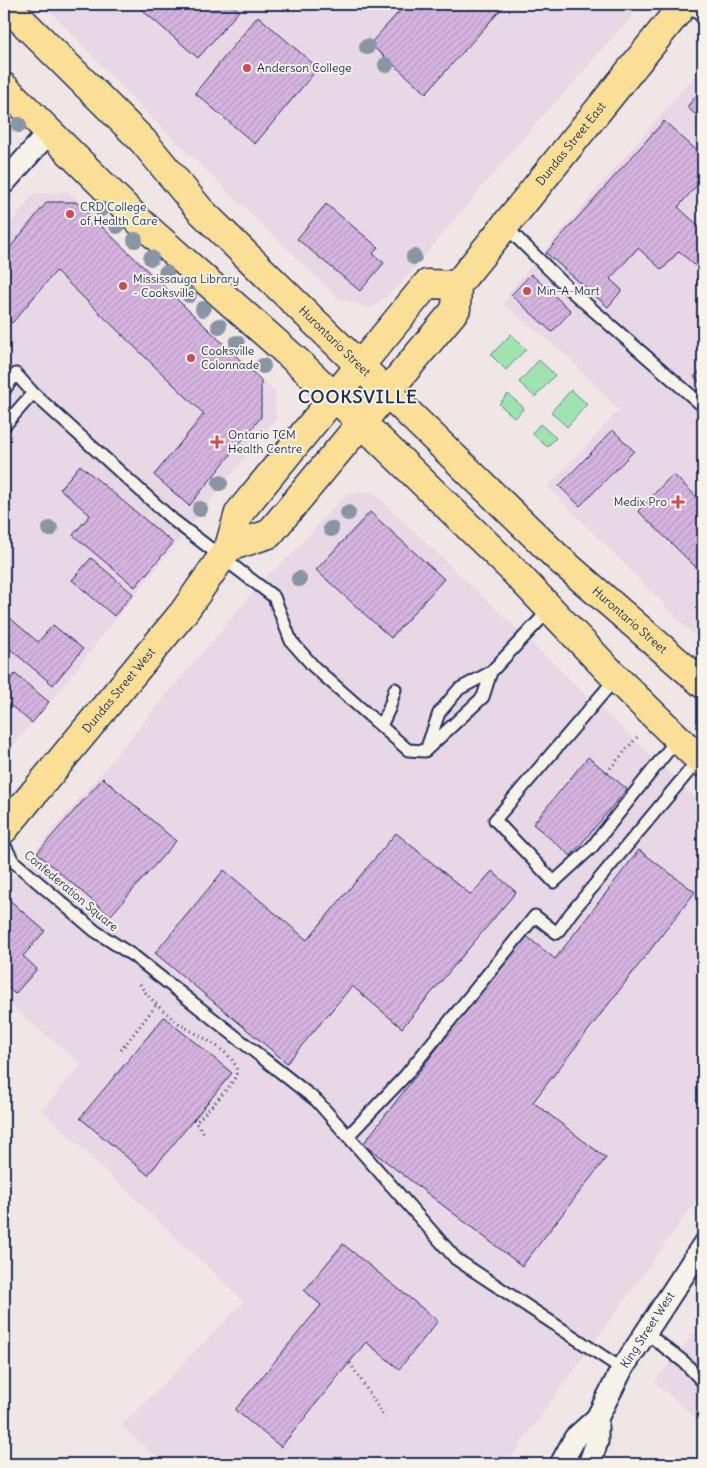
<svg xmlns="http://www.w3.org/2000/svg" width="707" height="1468" viewBox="0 0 707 1468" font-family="Delius,sans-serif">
<defs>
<pattern id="building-hatch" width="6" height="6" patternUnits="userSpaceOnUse" patternTransform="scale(1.25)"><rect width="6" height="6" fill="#d6b4df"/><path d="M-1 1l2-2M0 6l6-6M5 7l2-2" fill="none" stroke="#b79bc2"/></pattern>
</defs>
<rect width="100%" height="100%" fill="#f0e6e6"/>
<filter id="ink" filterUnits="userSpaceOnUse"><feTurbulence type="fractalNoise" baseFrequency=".02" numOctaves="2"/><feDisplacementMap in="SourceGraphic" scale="10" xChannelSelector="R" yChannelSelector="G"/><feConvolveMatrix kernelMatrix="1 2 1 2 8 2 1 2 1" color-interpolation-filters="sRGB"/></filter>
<g filter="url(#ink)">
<path fill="#e8d7e4" d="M43 4H643L524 137 398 287 371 308 339 299 150 116Z
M703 66V644L548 487 619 410 569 357 503 304 508 298 510 291Z
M68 191 275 393 276 418 54 697 4 756V231L34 194Z
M372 492 703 805V1191L506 1464H165L122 1426 244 1302 42 1110 82 1065 4 999V888L268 575 292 554 346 494Z
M703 1322V1425L655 1382Z"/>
<path fill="#9fe4b0" stroke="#5d8a87" d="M511 334 526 349 506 370 491 355Z
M539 360 555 375 535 397 519 382Z
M571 390 587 404 567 427 551 412Z
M508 394 524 408 515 418 499 404Z
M540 424 556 438 547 447 532 433Z"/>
<path fill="url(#building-hatch)" stroke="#1b2f5e" d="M135 4H231L239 11 198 58Z
M406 4H506L426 93 370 44Z
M258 16 318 68 255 144 195 93Z
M703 87V121L687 107Z
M664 121 703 156V178L678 207 703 230V273L679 251 662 270 638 248 610 279 622 290 608 307 546 253Z
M47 202H76L261 380V417L189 506 154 475 204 414 56 271 12 323 4 315V255Z
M326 204 378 247 373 254 384 263 360 291 297 239Z
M531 274 571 311 552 332 511 295Z
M703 367V385L694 377Z
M613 430 634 451 580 506 559 486Z
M80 465 173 543 135 587 73 535 90 515 60 489Z
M673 474 703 503V574L638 511Z
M370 512 444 579 391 638 316 570Z
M91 558 133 594 114 616 72 580Z
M4 613 38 642 53 625 83 649 53 685 4 644Z
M15 674 49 702 32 723 4 700V687Z
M4 739 12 746 4 757Z
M588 757 627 789 571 856 533 824Z
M103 778 176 841 110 916 37 853Z
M396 833 471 895 492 871 516 892 402 1028 352 986 287 1063 155 953 224 870 307 940Z
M639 850 695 892 533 1102 606 1158 522 1266 363 1144 525 935 555 959Z
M6 897 45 931 23 956 37 969 15 994 4 984V900Z
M164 1017 232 1073 148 1175 80 1118Z
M343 1244 438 1321 399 1369 366 1342 281 1447 235 1410 321 1305 304 1291Z"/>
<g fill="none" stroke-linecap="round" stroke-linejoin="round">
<defs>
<path id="service" d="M505 226 569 289 703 406
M4 390 16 374 33 393 173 520 274 597 291 641 314 667 408 750 425 751 483 697 491 672 550 609
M4 426 33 393
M616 678 495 820 554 882 592 847 678 738
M381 726 389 709 395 689
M426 750 439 713 459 689 491 672
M4 844 13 861 95 931 135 957 317 1101 456 1259 622 1369
M349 1135 405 1076 535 916 557 933 571 913 699 759
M645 1332 684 1362 703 1382"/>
<g id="minor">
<path d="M694 4 703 11"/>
<path d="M4 183 49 132"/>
<path id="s1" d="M561 1464 575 1438 597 1418 622 1369 703 1245"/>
<path d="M589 1464 597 1442V1418"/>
</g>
<g id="primary">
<path id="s2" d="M5 4 143 141 200 210 326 333 558 558 703 684"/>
<path d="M4 87 139 221 299 363 362 423 512 569 616 678 703 763"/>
<path id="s3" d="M229 547 269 534 456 309 457 285 684 4"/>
<path id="s4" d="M4 829 183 613 229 547 239 513 427 284 457 285"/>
</g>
</defs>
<use href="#service" stroke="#1b2f5e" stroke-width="15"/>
<use href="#minor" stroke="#1b2f5e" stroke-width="25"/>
<use href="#primary" stroke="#1b2f5e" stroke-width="31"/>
<path stroke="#1b2f5e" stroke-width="3" stroke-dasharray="1 4" stroke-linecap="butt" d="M122 335 123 337
M607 772 639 735
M140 984C145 996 172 1019 183 1026 197 1035 242 1055 236 1075 233 1085 205 1113 196 1122
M121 1050 157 1004
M193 1120 205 1134
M350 1363 385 1418"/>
<use href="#service" stroke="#f7f3e8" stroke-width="11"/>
<use href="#minor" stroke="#f7f3e8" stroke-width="21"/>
<use href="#primary" stroke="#fbdf96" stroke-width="28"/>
</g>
<g fill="#8995a4">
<circle cx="367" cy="47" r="8"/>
<circle cx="386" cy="65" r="8"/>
<circle cx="19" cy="125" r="8"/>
<circle cx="101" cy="209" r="8"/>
<circle cx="117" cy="226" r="8"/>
<circle cx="135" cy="240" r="8"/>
<circle cx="414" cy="257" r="8"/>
<circle cx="151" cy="258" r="8"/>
<circle cx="166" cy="273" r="8"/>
<circle cx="189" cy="295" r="8"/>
<circle cx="203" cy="309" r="8"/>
<circle cx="219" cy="326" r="8"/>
<circle cx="237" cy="343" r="8"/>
<circle cx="263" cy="366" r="8"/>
<circle cx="220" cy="483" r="8"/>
<circle cx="200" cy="509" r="8"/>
<circle cx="348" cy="513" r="8"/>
<circle cx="50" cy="529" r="8"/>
<circle cx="331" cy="529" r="8"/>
<circle cx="299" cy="579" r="8"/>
</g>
</g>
<g fill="#d1495b" stroke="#f7f3e8" stroke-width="2">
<circle cx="247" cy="68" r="5"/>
<circle cx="70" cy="214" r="5"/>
<circle cx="123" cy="286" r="5"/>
<circle cx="527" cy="291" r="5"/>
<circle cx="191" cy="358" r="5"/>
<path d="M214.5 434.5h5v5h5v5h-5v5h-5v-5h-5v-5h5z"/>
<path d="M675.5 494.5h5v5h5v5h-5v5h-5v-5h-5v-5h5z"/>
</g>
<g text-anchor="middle" stroke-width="4" stroke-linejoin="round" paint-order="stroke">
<g font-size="12" fill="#1b2f5e" stroke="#f7f3e8" text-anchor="start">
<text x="257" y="72">Anderson College</text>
<text x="80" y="211">CRD College<tspan x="80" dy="14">of Health Care</tspan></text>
<text x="133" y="283">Mississauga Library<tspan x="133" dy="14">- Cooksville</tspan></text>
<text x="537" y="295">Min-A-Mart</text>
<text x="201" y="355">Cooksville<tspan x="201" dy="14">Colonnade</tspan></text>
<text x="228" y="439">Ontario TCM<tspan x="228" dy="14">Health Centre</tspan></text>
<text x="667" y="506" text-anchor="end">Medix Pro</text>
</g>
<g font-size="12" fill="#1b2f5e" stroke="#f7f3e8">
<text dy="4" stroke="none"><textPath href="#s3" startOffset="540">Dundas Street East</textPath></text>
<text dy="4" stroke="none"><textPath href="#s2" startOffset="472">Hurontario Street</textPath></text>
<text dy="4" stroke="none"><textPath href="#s2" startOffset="878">Hurontario Street</textPath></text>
<text dy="4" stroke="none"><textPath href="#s4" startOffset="180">Dundas Street West</textPath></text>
<text transform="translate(71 891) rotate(40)" y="4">Confederation Square</text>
<text dy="4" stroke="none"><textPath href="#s1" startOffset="161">King Street West</textPath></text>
</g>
<g font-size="18" font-weight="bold" letter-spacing="1" fill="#1b2f5e" stroke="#f7f3e8">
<text x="358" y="403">COOKSVILLE</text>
</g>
</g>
<rect width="707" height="1468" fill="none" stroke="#f7f3e8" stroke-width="20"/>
<rect x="10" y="10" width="687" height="1448" fill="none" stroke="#1b2f5e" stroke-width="2" filter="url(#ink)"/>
</svg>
